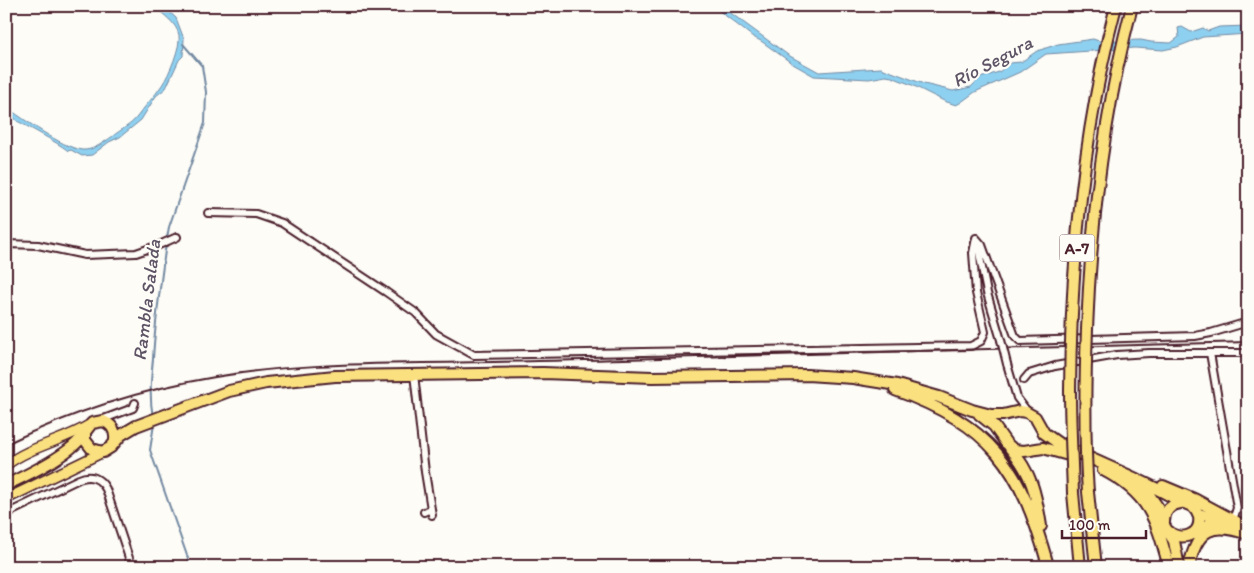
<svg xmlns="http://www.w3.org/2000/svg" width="1254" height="573" viewBox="0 0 1254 573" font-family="Itim,sans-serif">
<rect width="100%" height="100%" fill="#fdfcf7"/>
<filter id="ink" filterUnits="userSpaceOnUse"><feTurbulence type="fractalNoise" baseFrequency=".02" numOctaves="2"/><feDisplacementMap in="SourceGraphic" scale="10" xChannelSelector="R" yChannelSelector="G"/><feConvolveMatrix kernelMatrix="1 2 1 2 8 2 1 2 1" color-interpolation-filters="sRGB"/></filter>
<g filter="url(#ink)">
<path fill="#8ed0f0" stroke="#7389a1" d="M154 6H163L176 18 184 39 183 56 179 60 166 88 156 96 141 120 120 137 109 142 92 155 82 156 71 150 68 151C65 147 25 125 17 121L13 116 6 113V107C24 119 61 147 82 150 93 151 104 142 113 136 120 130 131 125 137 117 144 107 155 96 162 85 169 75 181 46 179 35 176 22 163 15 154 6Z
M713 6H721L788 55 819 72 881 68 924 84 953 91 971 87 980 78 999 72 1010 63 1021 62 1037 51 1058 44 1093 39 1099 41 1141 40 1151 42 1171 43 1179 37 1178 28 1182 27 1191 32 1203 28 1208 31 1219 27 1248 26V34L1203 37 1177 47 1163 50 1135 48 1046 54 1020 72 975 92 960 103 956 105 944 101 912 85 892 77 886 76 869 79 814 76 793 64 761 41 753 37Z"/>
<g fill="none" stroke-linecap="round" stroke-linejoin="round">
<path stroke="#7389a1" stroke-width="2" d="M167 238 169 227 205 123 206 92 202 66 183 44
M153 417C149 397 151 379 153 359 155 320 161 282 166 243
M154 424 150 450 191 567"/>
<defs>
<path id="minor" d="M208 213 256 214 282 223 386 292 416 313 436 334 474 355 971 346 981 341 985 332 976 293 973 253 976 238 982 245 1015 336 1020 341 1195 336 1211 333 1248 322
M977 242 987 293 1001 340
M6 244 38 245 85 255 136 253 159 245 177 237
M1210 353 1237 508 1233 520
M1007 364 1017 398 1027 411
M414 374 425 472 432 515
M1024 380 1029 374 1055 366 1117 355 1149 353H1248
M101 420 133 408 135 403
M424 512 431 509
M6 514 79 479C91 474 100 478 106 489L132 567"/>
<path id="major" d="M6 465C31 446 63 441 89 425
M6 499 103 452
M1197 513 1223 520 1230 523
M1196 530 1212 522H1222"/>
<path id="highway" d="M895 390C991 425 1020 466 1047 562
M979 414 994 426 1006 443 1014 450 1024 451 1043 448 1072 456
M115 440C116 431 112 424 103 421L92 423 85 432V440L92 449 103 452 111 447 121 435 136 426 229 391 266 383 335 376 543 373 652 377 807 375 853 378 897 385 939 397 972 410 991 415H1003L1020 411 1026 412 1035 417 1044 433 1058 443C1097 463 1138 477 1176 499 1181 503 1188 503 1193 507 1196 510 1198 513 1199 517 1202 536 1180 542 1168 531
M1010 448C1032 473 1036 494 1041 526
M1103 470C1150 494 1156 520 1169 567
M1133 483 1147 492 1157 506 1165 527 1174 541 1179 567
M6 485C27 475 76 452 85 432
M1163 486 1194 499 1248 528
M1088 492 1096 567
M1073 493 1080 567
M1164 522C1164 511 1171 504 1181 503
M1189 567C1197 528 1212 522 1248 534"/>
</defs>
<use href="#minor" stroke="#4a1f2b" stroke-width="10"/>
<use href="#major" stroke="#4a1f2b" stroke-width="12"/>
<use href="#highway" stroke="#4a1f2b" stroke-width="14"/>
<use href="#minor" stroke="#fdfcf7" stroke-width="6"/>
<use href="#major" stroke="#fbe080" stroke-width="9"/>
<use href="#highway" stroke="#fbe080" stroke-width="10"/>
<path stroke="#4a1f2b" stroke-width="2" d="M6 444C72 412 143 389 215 377 284 365 353 364 423 363 490 362 557 361 624 359 832 354 1040 348 1248 342"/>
<defs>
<path id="minor-bridge" d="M1001 340 1007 364"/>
<path id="highway-bridge" d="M1088 492C1084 437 1085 383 1087 329 1091 219 1104 113 1132 6
M1073 493C1072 459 1070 424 1070 390 1071 262 1083 131 1116 6"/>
</defs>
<use href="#minor-bridge" stroke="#4a1f2b" stroke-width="10" stroke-linecap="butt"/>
<use href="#highway-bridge" stroke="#4a1f2b" stroke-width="14" stroke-linecap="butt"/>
<use href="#minor-bridge" stroke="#fdfcf7" stroke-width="6"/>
<use href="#highway-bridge" stroke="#fbe080" stroke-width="10"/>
</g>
</g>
<g text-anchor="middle" stroke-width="4.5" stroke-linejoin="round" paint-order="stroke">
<rect fill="#fdfcf7" stroke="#806168" stroke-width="1" x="1059.5" y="234.5" width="35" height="27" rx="4"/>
<g font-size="16" font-weight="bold" fill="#4a1f2b">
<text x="1077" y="254">A-7</text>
</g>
<g font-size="19" font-style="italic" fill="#5e5466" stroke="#fdfcf7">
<text transform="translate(992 61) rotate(-28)" y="7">Río Segura</text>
<text transform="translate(146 300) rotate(-83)" y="7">Rambla Salada</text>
</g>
</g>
<rect width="1254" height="573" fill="none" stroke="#fdfcf7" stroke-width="25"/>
<rect x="12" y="12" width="1229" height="548" fill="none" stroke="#4a1f2b" stroke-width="2" filter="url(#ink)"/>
<path d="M1062 530v8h84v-8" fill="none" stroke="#4a1f2b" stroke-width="2.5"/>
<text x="1069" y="530" font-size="15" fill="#4a1f2b" stroke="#fdfcf7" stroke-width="4" paint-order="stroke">100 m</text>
</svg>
